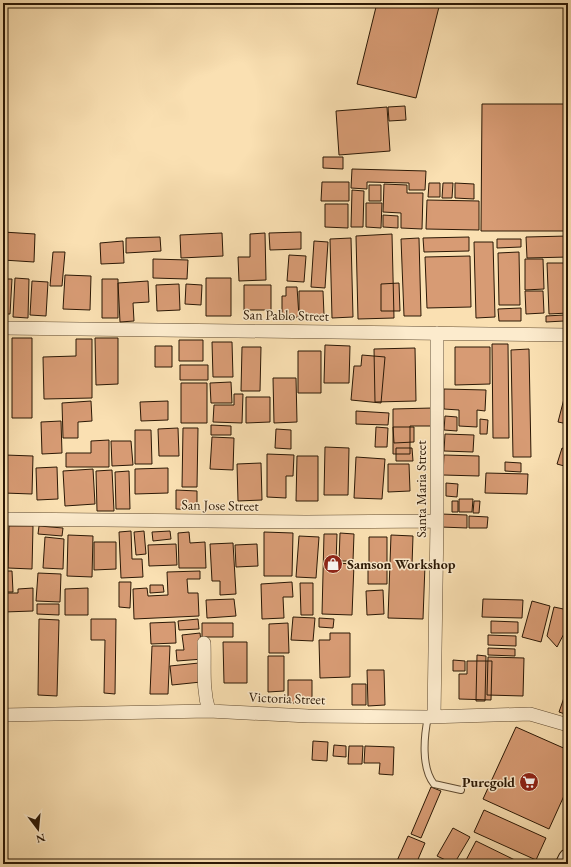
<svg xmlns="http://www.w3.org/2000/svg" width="571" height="867" viewBox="0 0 571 867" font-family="'EB Garamond',serif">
<rect width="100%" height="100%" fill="#fae0b2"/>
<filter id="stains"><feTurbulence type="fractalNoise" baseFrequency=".005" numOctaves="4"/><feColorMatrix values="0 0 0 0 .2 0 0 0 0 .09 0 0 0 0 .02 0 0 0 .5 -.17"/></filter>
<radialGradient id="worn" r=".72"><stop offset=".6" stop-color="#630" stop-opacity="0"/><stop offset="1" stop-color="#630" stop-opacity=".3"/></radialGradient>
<path fill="#d79b74" stroke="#2b1805" d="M377 3H440L416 98 357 84Z
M482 104H568V231H481Z
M405 106 406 120 389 121 388 107Z
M387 107 390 151 339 155 336 111Z
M323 157H343V169L323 168Z
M352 169 426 171 425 190H409V183L367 182V189L351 188Z
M322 182H349V201H321Z
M429 183H440V197H428Z
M443 183H453L452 198H442Z
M455 183 474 184V199L455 198Z
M384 184 407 185V193H423L422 229 401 228V213L383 212Z
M369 185H381V201H369Z
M352 190 364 191 363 227H351Z
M427 200 479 201V230L426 229Z
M366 203H382L381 228 366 227Z
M325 204H348V228L325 227Z
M383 215 398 216V228L383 227Z
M3 232 35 234 34 262 3 260Z
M301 232V249L270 250 269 233Z
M222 233 223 256 181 258 180 235Z
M265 233 266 280 239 281 238 257H250V234Z
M392 234 394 318 358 319 356 236Z
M568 236V257L527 258 526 237Z
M160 237 161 251 126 253V238Z
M469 237V251L424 252 423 238Z
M351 238 353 317 332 318 330 239Z
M419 238 421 316H404L401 239Z
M497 239H521V247L497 248Z
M123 241 124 263 101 264 100 243Z
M314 241 328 242 325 288 311 287Z
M474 242H493L495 317 476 318Z
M53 252H65L62 286H50Z
M519 252 520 305H499L498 253Z
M289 255 306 256 304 282 287 281Z
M470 256 471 307 427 308 425 257Z
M153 259 188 260 187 279 153 278Z
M525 259H543L544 289 525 290Z
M547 263H568V313L549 314Z
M65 275 91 276 90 310 63 309Z
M15 278 29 279 28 318 13 317Z
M206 278H231V316H206Z
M3 279H12L10 314H3Z
M102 279H118V318H102Z
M32 281 48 282 46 316 30 315Z
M148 281 149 302 133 303 134 321 120 322 118 283Z
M399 283 400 311H381V284Z
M179 284 180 310 157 311 156 285Z
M186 284 202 285 201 305 185 304Z
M244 285H271V310H244Z
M286 287H297L299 317 282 318V296H286Z
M299 291H323L324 315 299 316Z
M525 291H543L544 313 526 314Z
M521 308V321H499L498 309Z
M564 315V321L546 322V316Z
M12 338H32V418H12Z
M95 338H118V384L96 385Z
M3 339H6L5 375H3Z
M76 339H92V398L44 399 43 357 76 356Z
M179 340H203V361H179Z
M212 342H232L233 377H213Z
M492 344H508L509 438H493Z
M325 345 350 346 349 383H324Z
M155 346H172V367H155Z
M242 347H261L260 391H241Z
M455 347H490V384L455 385Z
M415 348 416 401 375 402 374 349Z
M529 349 531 457H513L511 350Z
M298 351H321V393H298Z
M362 355 385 357 381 403 351 400 354 366H361Z
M180 365H208V380H180Z
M273 378H296L297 422 274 423Z
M231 382 232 403H211L210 383Z
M181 383H207V423H181Z
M3 388H5V421H3Z
M444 389 486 390 485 411 477 410V427L459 426V410L444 409Z
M566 391 568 392V424L558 422Z
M234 394H243L242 423 213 422 214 405H234Z
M246 397H270V422L246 423Z
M91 401 92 421 78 422V438H63L62 403Z
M168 401V420L141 421 140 402Z
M432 408V426H410V454H393V409Z
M356 411 389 413 388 425 356 424Z
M445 416 457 417V431L444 430Z
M480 419 488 420 487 434H480Z
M61 421 62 453 42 454 41 422Z
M211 425 231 426V435H211Z
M376 427 388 428 387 447H375Z
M393 427H414V442L394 443Z
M178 428 179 456H159L158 429Z
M183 428H198L197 487H182Z
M276 429 291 430V449L275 448Z
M135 430H151L152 464H135Z
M445 434 474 435 473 452 444 451Z
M564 434H568V445H564Z
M212 437 234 438 233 470 210 469Z
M109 440V467H66V453H91V441Z
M111 441H131L133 465 112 466Z
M325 447 349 448 348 495H324Z
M396 448H412L413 461H396Z
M562 448 568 450V467L557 464Z
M267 454 294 455 293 476H286V498L267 497Z
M5 455 33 456 32 494 4 493Z
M444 455 479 456V476L443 475Z
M297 456H318V501H296Z
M356 457 385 459 382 499 354 498Z
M505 462 521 463V472L505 471Z
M261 463 262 500 238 501 237 464Z
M388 464H409L410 491 388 492Z
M57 467 58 499 37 500 36 468Z
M168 468V493L135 494V469Z
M93 469 95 504 65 506 63 471Z
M112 470 114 511H97L96 471Z
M129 471 130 509H116L115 472Z
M486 473 528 474 527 494 485 493Z
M446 483 458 484 457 497 446 496Z
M176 490 197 491V510L176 509Z
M459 499H473L472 512H459Z
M452 501H458V512H452Z
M474 501H480L479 513H473Z
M441 514 467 515V528L441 527Z
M469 516 488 517 487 528H469Z
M9 526H33L32 569 8 568Z
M39 526 63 528 62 536 38 534Z
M3 531H5L7 563H3Z
M131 531 132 559H142L143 577 121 578 119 532Z
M144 531 146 554 136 555 134 532Z
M170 531 171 539 153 541 152 532Z
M189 532 190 543 205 542 206 568H179L178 533Z
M264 532 293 533 292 576H264Z
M340 533 354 534 353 561H339Z
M324 534H337L336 563 354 564 352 615 322 614Z
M68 535 93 536 92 577 67 576Z
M391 535 413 536 412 565H425L423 619 388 618Z
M299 536 319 537 316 578 296 577Z
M45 537 64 539 63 569 43 568Z
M369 537H387V563H369Z
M94 542H116V569L94 570Z
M233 543 236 594 220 595V581H212L210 544Z
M176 544 177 565 149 566 148 545Z
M257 544 258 566 236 567 235 545Z
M368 566H387V584H368Z
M3 571H12L13 592H3Z
M200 571V579H187L188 593H198L199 616 134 619 133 589 147 588 148 596 168 595 167 572Z
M38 573 61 574 60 602 36 601Z
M119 582H131L130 608 119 607Z
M292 582 293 597H283L284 618 262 619 261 584Z
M300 583H313V615H301Z
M150 585H163L164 592 150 593Z
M33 588V611L4 612 3 593H18V589Z
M88 588V615H65V589Z
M383 590 384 614 367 615 366 591Z
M234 599 236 616 207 618 206 600Z
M483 599 523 600 522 618 482 617Z
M532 601 550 606 541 642 522 637Z
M37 604H59V615L37 614Z
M554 607 568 610V626L557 647 547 636Z
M293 617 315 618 313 641 291 640Z
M319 618 334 619 333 628 319 627Z
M39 619 59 620 57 696 38 695Z
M91 619H116L115 694 104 693 105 640H91Z
M198 619 199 629 179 630 178 621Z
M491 621 518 622V633H491Z
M175 622 176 643 151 644 150 623Z
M202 623H233V637H202Z
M288 623 289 653H269V624Z
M200 633 203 659 177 661 176 650H184L182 635Z
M330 633H350V677L320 678 319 640H330Z
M488 635 516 636V646L488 645Z
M223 642H247V683H224Z
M152 646H170L168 694H150Z
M488 648 515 649V656L488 655Z
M477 655 486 656 485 701H476Z
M268 656H284V691L268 692Z
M488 657 524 658 523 696 487 695Z
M453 660 465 661V671H453Z
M467 661H492L491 700 459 699V674H467Z
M199 663 201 682 172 685 170 666Z
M367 670H384L385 705 368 706Z
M288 680H312V703H288Z
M352 684H366V705H352Z
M567 689H568V715L559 712Z
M516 727 568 750V770L565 776 568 777V787L549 829 483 799Z
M313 741 328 742 327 761 312 760Z
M334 745 346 746V757L333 756Z
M349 746H363L362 764H348Z
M365 746 394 747 393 775 379 774 380 763H364Z
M431 787 441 791 421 838 411 834Z
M484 810 546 838 536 860 474 832Z
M453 828 470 837 454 864 437 856Z
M408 836 425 843 416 864 396 863Z
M476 841 523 864H464Z"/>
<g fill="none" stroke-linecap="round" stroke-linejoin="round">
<defs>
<path id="service" d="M428 717C424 736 421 768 434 784L461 790"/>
<path id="minor" d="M3 328 568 335
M3 519 306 522 437 521
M204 643C205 667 202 688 209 711
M3 715 209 711 308 716 428 717 530 714 568 725
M434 716 437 521V333"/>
<path id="secondary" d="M565 864 568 858"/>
</defs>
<use href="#service" stroke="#5f4a30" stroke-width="8"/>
<use href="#minor" stroke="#5f4a30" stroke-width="14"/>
<use href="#secondary" stroke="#2b1805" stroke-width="20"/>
<use href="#service" stroke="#fcebcd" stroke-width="6"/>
<use href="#minor" stroke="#fcebcd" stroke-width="13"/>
<use href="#secondary" stroke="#fcebcd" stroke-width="18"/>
</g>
<defs>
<symbol id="shop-disc" viewBox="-11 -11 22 22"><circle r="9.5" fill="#8f2418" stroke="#fcebcd"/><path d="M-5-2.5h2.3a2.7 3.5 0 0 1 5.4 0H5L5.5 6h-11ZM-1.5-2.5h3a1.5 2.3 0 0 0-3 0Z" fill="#fff"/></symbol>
<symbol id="supermarket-disc" viewBox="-11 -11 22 22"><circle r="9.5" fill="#8f2418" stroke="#fcebcd"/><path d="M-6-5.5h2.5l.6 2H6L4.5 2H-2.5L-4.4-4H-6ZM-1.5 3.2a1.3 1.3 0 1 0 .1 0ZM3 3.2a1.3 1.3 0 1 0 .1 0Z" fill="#fff"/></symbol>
</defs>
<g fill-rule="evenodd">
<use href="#shop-disc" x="322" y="553" width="22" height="22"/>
<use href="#supermarket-disc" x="518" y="771" width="22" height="22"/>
</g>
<g text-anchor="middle" stroke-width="3" stroke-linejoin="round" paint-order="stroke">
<g font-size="14" fill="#2b1805" stroke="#fcebcd">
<text transform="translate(286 315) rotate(1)" y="5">San Pablo Street</text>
<text transform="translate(421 489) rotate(-90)" y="5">Santa Maria Street</text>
<text transform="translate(220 505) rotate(1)" y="5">San Jose Street</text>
<text transform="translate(287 698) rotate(2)" y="5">Victoria Street</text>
</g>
<g font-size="14" font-weight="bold" fill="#2b1805" stroke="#fcebcd" text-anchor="start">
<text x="347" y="569">Samson Workshop</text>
<text x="515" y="787" text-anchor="end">Puregold</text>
</g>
</g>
<rect width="571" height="867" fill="none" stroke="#fae0b2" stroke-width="16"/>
<rect x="4" y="4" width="563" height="859" fill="none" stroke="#2b1805" stroke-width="2"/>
<rect x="8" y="8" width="555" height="851" fill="none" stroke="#2b1805"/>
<g transform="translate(38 829) rotate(164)" stroke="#fcebcd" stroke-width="3" paint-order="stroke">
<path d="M0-3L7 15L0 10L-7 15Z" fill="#2b1805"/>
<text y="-6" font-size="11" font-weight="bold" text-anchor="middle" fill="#2b1805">N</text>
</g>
<rect width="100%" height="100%" filter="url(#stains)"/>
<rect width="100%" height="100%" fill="url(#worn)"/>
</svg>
